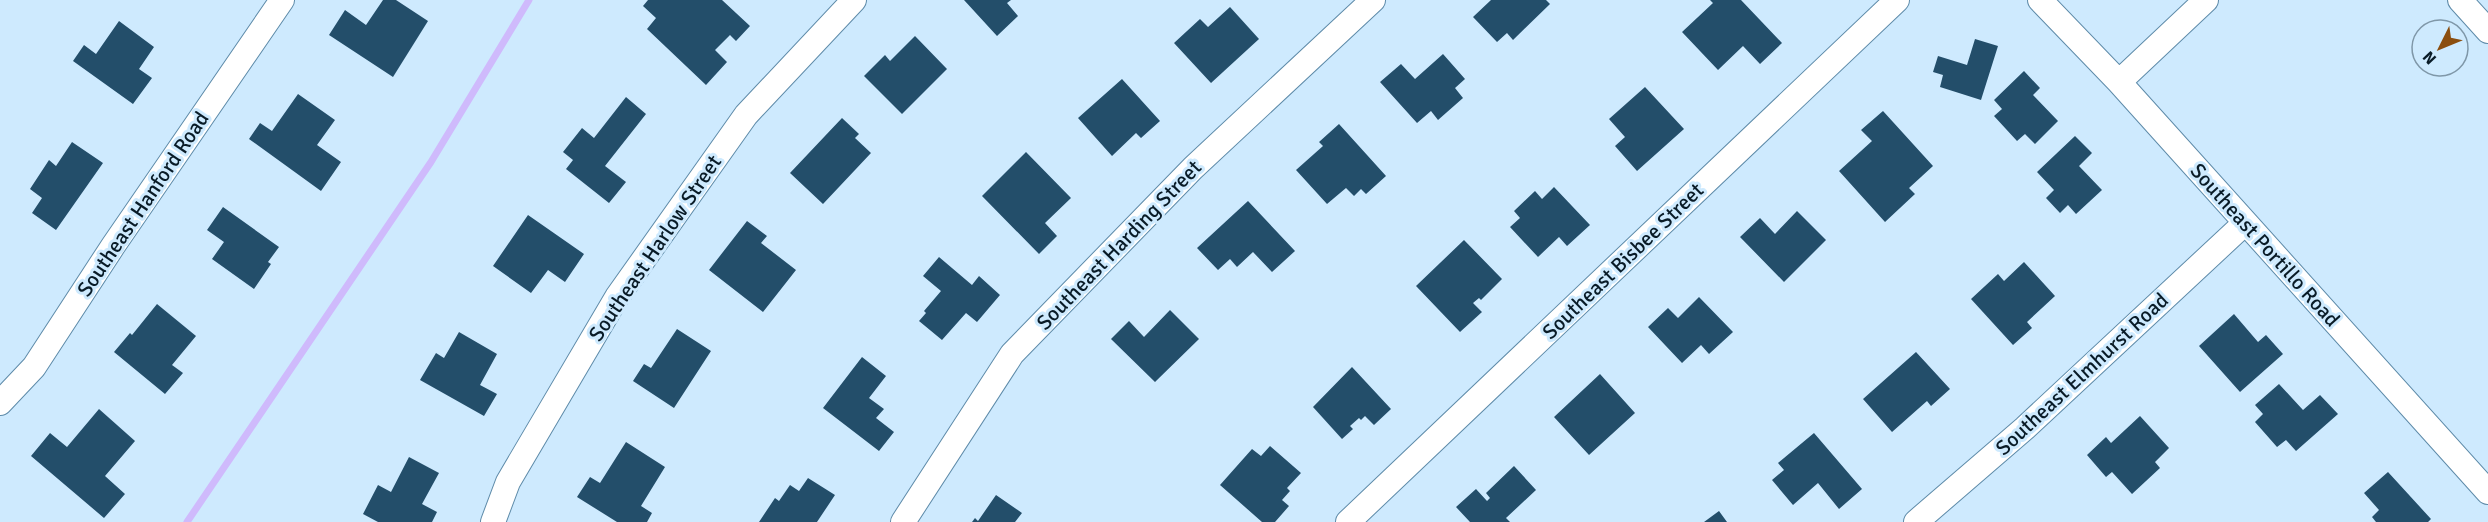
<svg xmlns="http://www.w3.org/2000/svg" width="2488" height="522" viewBox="0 0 2488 522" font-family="Signika,sans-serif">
<rect width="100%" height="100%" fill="#ceeafe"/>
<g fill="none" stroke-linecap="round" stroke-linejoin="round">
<path stroke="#cfbafc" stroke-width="7" d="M187 522 431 162 529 0"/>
</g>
<path fill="#234e6a" d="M383 0H396L428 21 393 77 329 35 345 10 366 25Z
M648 0H722L750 26 736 41 730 35 715 50 727 62 706 85 647 29 656 18 643 6Z
M964 0H1011L1007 3 1018 16 997 36Z
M1491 0H1546L1550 4 1513 40 1507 33 1497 42 1473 17Z
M1710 0H1741L1782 43 1760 64 1743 46 1718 70 1682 32 1713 3Z
M1230 7 1259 39 1211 83 1174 43 1200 19 1208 27Z
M119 21 154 47 139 69 152 78 133 104 73 61 84 45 96 54Z
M915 36 947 69 902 114 864 76 885 55 890 61Z
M1975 39 1998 46 1981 100 1940 87 1943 75 1933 72 1938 56 1967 65Z
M1443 54 1465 79 1455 88 1463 98 1438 120 1431 111 1417 123 1380 82 1401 64 1415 79Z
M2024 71 2040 88 2033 95 2058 121 2035 144 2025 134 2017 141 1994 116 2002 109 1994 100Z
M1122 79 1160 121 1141 138 1136 133 1112 156 1078 118Z
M1645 87 1684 129 1637 171 1615 146 1625 137 1609 119Z
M298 94 335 120 317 145 341 162 321 191 249 139 260 123 272 131Z
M626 97 646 114 605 166 626 182 609 203 566 169 573 160 563 152 582 128 594 138Z
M1883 111 1933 166 1909 188 1915 194 1885 222 1839 171 1872 141 1861 130Z
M842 118 859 134 855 138 871 153 823 204 790 173Z
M1339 124 1386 176 1366 194 1361 189 1354 196 1346 188 1327 204 1296 170 1323 146 1319 142Z
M2075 136 2092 153 2079 166 2102 190 2076 214 2068 205 2060 213 2046 198 2054 190 2037 172Z
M72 142 103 163 56 230 32 213 42 198 30 189 49 160 56 166Z
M1026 152 1071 198 1045 223 1057 236 1039 254 982 196Z
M1554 187 1590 225 1567 246 1559 237 1538 257 1510 227 1520 218 1514 211 1535 191 1542 199Z
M1248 201 1295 251 1272 272 1253 252 1237 267 1230 259 1218 270 1197 248Z
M223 207 279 247 268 262 271 264 254 289 212 259 224 242 207 230Z
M1797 211 1826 240 1784 282 1740 237 1760 218 1775 234Z
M528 215 584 254 565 282 548 270 531 293 493 266Z
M747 221 767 236 761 243 796 270 763 312 709 270Z
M1464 240 1502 279 1481 300 1479 298 1473 303 1482 312 1460 332 1416 286Z
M939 257 972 285 979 276 1000 295 977 322 966 313 942 340 919 321 926 313 924 311 941 291 923 276Z
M2024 262 2055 296 2027 322 2032 328 2013 345 1971 299 1998 274 2004 281Z
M1699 297 1733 332 1709 354 1701 345 1682 363 1648 327 1668 308 1678 318Z
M157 304 196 336 172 365 183 373 165 394 114 352 130 333 132 335Z
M1170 310 1199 339 1155 382 1111 339 1129 321 1144 337Z
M2234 314 2258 342 2266 335 2283 354 2240 392 2199 346Z
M677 329 711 351 674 408 633 381 644 364 651 368Z
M459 332 497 354 480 385 497 394 484 416 420 380 436 353 444 358Z
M1916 352 1950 389 1931 406 1927 401 1892 432 1863 399Z
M862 357 886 376 869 398 884 409 876 418 894 432 879 451 823 408Z
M1352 367 1391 409 1374 425 1365 416 1361 420 1359 418 1350 426 1353 429 1342 439 1313 407Z
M1600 374 1635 413 1589 455 1554 417Z
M2279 384 2303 410 2320 395 2338 414 2296 451 2286 440 2277 447 2255 422 2263 414 2255 405Z
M99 409 135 441 105 476 125 494 104 518 31 456 50 433 67 447Z
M2140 416 2169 448 2155 462 2160 468 2132 494 2112 472 2106 477 2087 455 2106 437 2111 443Z
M1814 433 1862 489 1839 509 1818 483 1793 505 1772 480 1784 470 1778 463Z
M626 442 665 467 641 506 652 513 647 522H617L577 497 590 477 600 483Z
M1270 446 1301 473 1287 488 1290 491 1282 500 1289 506 1275 522H1262L1220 485 1252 449 1261 456Z
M409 457 439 473 422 504 437 512 432 522H378L363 514 378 485 391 492Z
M1514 466 1536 490 1506 518 1510 522H1470L1456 507 1476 489 1487 501 1490 498 1486 493Z
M2388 472 2431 519 2428 522H2376L2372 517 2379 510 2364 493Z
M808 478 835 495 817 522H759L775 498 779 501 790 485 799 491Z
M996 495 1022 513 1015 522H972L975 518 978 521Z
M1719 511 1727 522H1704Z"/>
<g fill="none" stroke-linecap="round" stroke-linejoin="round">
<defs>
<path id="minor" d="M2040 0 2119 82 2488 492
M2460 0 2488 31
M2119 82 2206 0
M0 403 34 367 113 246 282 0
M493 522 508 482 617 297 746 115 854 0
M903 522 1012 354 1193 168 1373 0
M1348 522 1897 0
M1916 522 2025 428 2245 223"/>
</defs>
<use href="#minor" stroke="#5e8ba9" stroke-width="26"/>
<use href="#minor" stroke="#fff" stroke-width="24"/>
</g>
<g text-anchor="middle" stroke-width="6" stroke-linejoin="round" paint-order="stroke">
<g font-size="21" fill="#091b27" stroke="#ceeafe">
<text transform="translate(143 204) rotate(-56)" y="7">Southeast Hanford Road</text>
<text transform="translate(1119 245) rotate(-46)" y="7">Southeast Harding Street</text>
<text transform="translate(2265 245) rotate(48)" y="7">Southeast Portillo Road</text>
<text transform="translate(655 248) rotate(-56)" y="7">Southeast Harlow Street</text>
<text transform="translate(1623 261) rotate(-44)" y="7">Southeast Bisbee Street</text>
<text transform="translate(2082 374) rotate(-43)" y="7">Southeast Elmhurst Road</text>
</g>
</g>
<g transform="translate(2440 48) rotate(227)"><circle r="28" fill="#ceeafe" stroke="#7f97a8" stroke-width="1.5"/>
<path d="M0-4.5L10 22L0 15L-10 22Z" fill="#8b4e0f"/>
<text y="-9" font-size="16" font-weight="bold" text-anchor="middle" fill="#091b27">N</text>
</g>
</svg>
